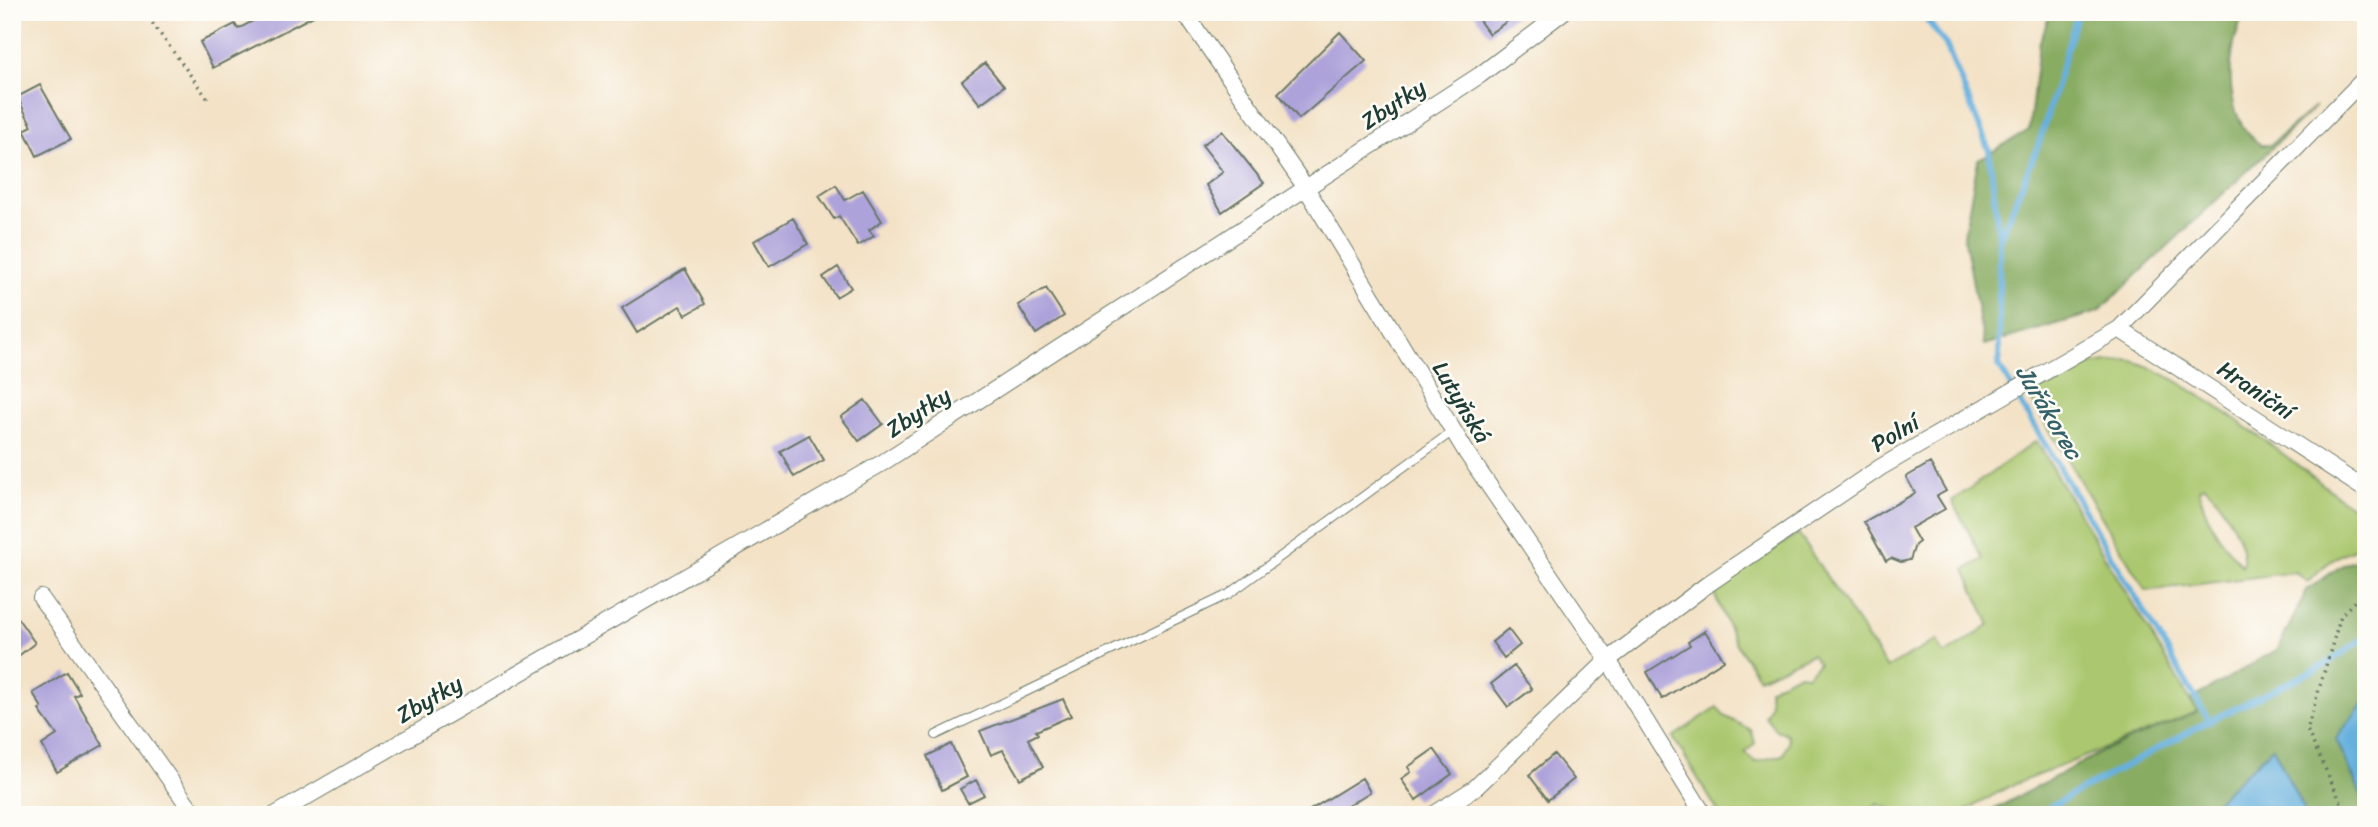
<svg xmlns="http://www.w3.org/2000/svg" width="2378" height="827" viewBox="0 0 2378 827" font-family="Sriracha,sans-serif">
<rect width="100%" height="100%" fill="#fdfcf7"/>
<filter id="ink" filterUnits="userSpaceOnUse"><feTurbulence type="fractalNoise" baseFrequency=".0143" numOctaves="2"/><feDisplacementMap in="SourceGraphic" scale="14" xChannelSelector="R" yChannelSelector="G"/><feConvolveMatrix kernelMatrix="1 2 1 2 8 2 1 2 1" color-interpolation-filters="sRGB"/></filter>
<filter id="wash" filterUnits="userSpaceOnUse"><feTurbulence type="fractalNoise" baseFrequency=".00686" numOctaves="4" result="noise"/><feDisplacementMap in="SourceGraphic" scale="28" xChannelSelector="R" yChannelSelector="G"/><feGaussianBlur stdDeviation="1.57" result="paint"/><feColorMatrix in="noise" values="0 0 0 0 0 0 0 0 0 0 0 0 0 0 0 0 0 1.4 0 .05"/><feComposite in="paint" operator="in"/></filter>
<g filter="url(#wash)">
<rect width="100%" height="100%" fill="#f3e2c6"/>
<path fill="#abc870" stroke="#658252" stroke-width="2" fill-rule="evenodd" d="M2125 360C2171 362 2323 485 2366 518V546C2342 550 2324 564 2308 582L2295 572 2146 591 2028 394 2092 364ZM2205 486C2221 500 2249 546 2242 566 2223 545 2203 516 2199 488Z
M2036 441 2197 712 2010 786 1958 815H1895L1891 809 1878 804 1864 815H1720L1673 737 1717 707 1724 716 1751 730 1755 743 1745 753 1755 762 1783 755 1789 741 1787 734 1776 730 1765 716 1770 705 1769 689 1797 674 1807 675 1819 663 1812 654 1759 678 1735 642 1713 591 1798 533 1887 668 1937 640 1944 655 1990 625 1965 570 1983 559 1952 501Z"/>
<path fill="#88ac62" stroke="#54744b" stroke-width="2" d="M2051 12H2241C2242 23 2236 34 2234 44 2227 78 2229 124 2261 145H2270L2316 106 2098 312 1984 345 1964 235 1978 160 2029 130 2039 44Z
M2366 558V700L2336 739 2366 805V815H2306L2273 747 2202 815H1984L2107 749 2197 712 2190 700 2278 649 2307 590 2344 564Z"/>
<path fill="#66b0de" stroke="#427689" stroke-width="2" d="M2366 700V805L2336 739Z
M2273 747 2306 815H2202Z"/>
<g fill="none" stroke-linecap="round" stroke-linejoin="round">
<path stroke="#66b0de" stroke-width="6" d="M1921 12 1946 45 1989 150 1999 238
M2078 12 2039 143 1999 241V366L2209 721
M2035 815 2209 721 2325 665 2366 637"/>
</g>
<g id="blocks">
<path fill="#ada3da" d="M270 12H321L213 68 200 42 235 24 238 29Z
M1473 12H1520L1489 34Z
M1340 32 1366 61 1299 119 1278 93Z
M985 63 1004 86 980 104 962 81Z
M40 85 71 139 37 156 24 130 32 126 17 97Z
M1222 131 1264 183 1222 212 1206 185 1223 172 1202 145Z
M836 185 845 200 863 190 882 221 869 230 874 236 858 246 839 216 834 219 819 196Z
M793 218 808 244 769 267 754 241Z
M838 267 851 288 836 297 823 277Z
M685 269 705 304 686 315 680 306 637 333 622 308Z
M1046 288 1064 316 1036 334 1018 305Z
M865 400 883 424 859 441 841 417Z
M809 435 824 460 794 477 780 451Z
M1930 463 1946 491 1937 496 1945 509 1911 528 1919 542 1915 545 1910 560 1901 562 1891 558 1886 561 1864 522 1915 493 1906 477Z
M12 610 35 643 12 661Z
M1508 629 1520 645 1504 658 1492 642Z
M1705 631 1724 660 1662 699 1647 672 1690 645 1688 642Z
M1514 666 1532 689 1508 707 1491 684Z
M67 672 80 693 74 696 103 745 57 772 42 745 57 735 39 710 42 708 33 693Z
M1063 699 1071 716 1036 731 1038 734 1028 739 1043 767 1020 779 1003 750 991 755 980 731Z
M951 744 967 777 942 790 927 756Z
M1434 749 1452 774 1416 800 1401 779 1411 772 1408 767Z
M1554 754 1574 779 1548 800 1529 775Z
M1362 778 1370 792 1344 808 1348 815H1302Z
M976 780 984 795 968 803 960 789Z"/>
</g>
</g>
<g filter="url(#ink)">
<use href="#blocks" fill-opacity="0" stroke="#697767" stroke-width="2"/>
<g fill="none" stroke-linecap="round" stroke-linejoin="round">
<defs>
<path id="lane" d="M936 735 1229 594 1453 431"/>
<path id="street" d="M1184 12 1306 188 1468 455 1608 660 1704 815
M2119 329 2366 490
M41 598 195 815
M275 815 882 463 1480 75 1563 12
M1433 815 1475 788 1608 660 1708 584 1881 467 2119 329 2366 77"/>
</defs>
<use href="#lane" stroke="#697767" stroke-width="10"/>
<use href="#street" stroke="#697767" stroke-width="18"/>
<path stroke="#697767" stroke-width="3.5" stroke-dasharray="2 5" stroke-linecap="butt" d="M144 12 208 99
M2347 815 2307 730 2341 615 2366 590"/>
<use href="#lane" stroke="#fff" stroke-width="8"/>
<use href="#street" stroke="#fff" stroke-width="16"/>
</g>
</g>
<g text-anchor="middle" stroke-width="5" stroke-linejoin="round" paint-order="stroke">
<g font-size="23" fill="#1f3d34" stroke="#fdfcf7">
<text transform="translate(1393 104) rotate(-33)" y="8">Zbytky</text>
<text transform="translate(2256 390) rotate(34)" y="8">Hraniční</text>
<text transform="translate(1462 402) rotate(59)" y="8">Lutyňská</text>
<text transform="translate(918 412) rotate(-33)" y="8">Zbytky</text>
<text transform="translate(1895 433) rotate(-30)" y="8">Polní</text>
<text transform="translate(429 699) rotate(-30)" y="8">Zbytky</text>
</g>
<g font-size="24" font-style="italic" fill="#346067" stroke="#fdfcf7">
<text transform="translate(2049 412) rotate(59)" y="8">Juřákorec</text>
</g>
</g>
<rect width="2378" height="827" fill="none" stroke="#fdfcf7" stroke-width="42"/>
</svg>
